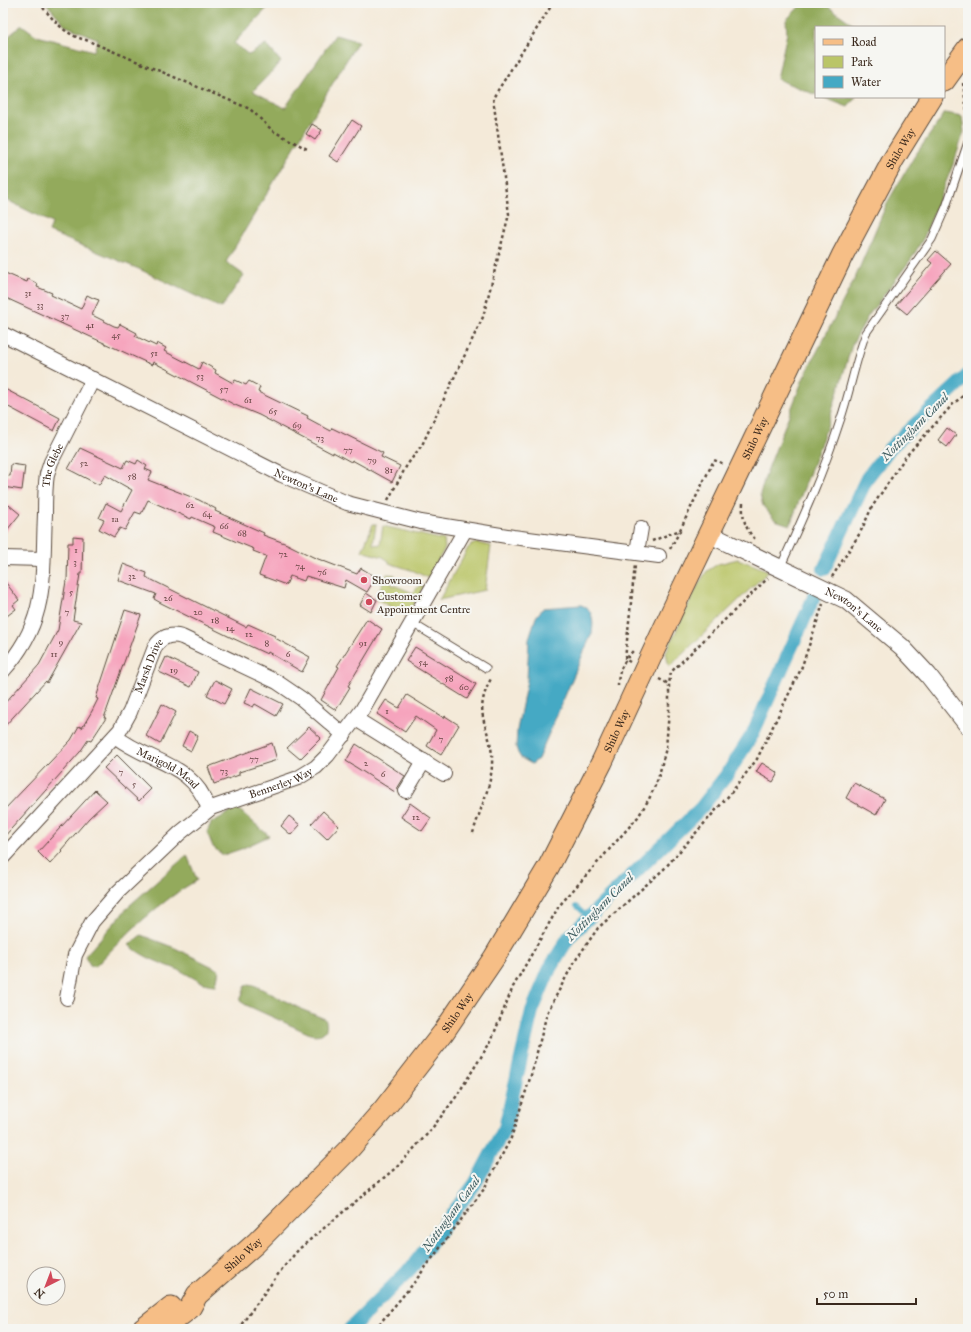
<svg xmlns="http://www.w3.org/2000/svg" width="971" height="1332" viewBox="0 0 971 1332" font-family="'IM FELL Great Primer',serif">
<rect width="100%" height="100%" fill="#f6f6f2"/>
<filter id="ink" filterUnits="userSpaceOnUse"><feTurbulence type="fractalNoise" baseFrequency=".025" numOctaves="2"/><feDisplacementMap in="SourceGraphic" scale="8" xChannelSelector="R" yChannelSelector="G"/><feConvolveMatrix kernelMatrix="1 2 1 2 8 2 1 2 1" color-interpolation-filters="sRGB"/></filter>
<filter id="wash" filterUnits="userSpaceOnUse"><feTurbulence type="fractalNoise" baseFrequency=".012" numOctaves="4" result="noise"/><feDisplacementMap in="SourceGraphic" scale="16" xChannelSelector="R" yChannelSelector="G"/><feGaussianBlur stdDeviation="0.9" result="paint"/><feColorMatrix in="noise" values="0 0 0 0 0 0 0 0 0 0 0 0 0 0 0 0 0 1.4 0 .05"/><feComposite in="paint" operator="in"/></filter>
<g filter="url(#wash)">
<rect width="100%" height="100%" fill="#f4ead9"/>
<path fill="#bac567" stroke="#7a7842" d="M373 524H376L373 544 380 545 383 526 444 540 445 548 428 578 414 571 389 563V561L383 557 362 551Z
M477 543 491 546 485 590 439 600 468 548 471 545Z
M738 559 769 571 669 667 666 652 699 583 707 571 718 564Z
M387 574 395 575 391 584 413 593 419 586H424L407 616 375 598Z"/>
<path fill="#93aa5c" stroke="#676a3d" d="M46 3H272L234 43 249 55 266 44 281 62 253 91 285 108 335 35 358 41 226 262 244 275 221 308 139 269 49 232 52 223 3 198V41L22 25 37 36 94 51 98 39 66 26Z
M803 3H823L857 27H816V95L777 79 787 33 786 20Z
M822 97H856L848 107Z
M945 113 962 116 964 132 954 162 924 237 912 258 868 316 852 345 828 424 790 525 775 520 763 506 760 494 766 474 803 379 856 276 887 203 914 157Z
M237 808 269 836 241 849 223 855 213 847 207 832 211 823Z
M187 855 197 880C159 902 125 935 95 967L90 965 85 956 130 905Z
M141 935 175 948 219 970 216 985C201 985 192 976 179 970 161 963 144 958 129 945Z
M248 984 254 985 303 1010 325 1019C330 1031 322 1037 310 1034L246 1005 240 1001 245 987Z"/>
<path fill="#44a9c4" stroke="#406a71" d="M581 605C593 609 594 621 592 633L538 759 532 764 521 758 518 753 516 747 517 730 527 680 529 638 536 617 543 608Z"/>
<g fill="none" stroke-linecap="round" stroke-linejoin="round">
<path stroke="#44a9c4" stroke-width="4" d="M576 906 588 917"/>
<path stroke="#44a9c4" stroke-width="14" d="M824 569 867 478 890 448 968 375
M350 1329 412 1267 475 1184 505 1128 532 1011 550 968 569 937 701 808 728 773 752 735 814 597"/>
</g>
<g id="blocks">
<path fill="#f6a4bd" d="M352 120 361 126 338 162 329 156Z
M312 124 322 130 315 140 306 134Z
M936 251 951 264 907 314 896 305 932 263 928 260Z
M3 272 19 279 27 282 28 279 38 284 37 287 52 293 51 295 81 309 87 295 93 298 99 300 92 315 114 326 118 327 120 324 137 333 135 336 156 346 157 343 166 348 164 351 199 369 202 362 216 370 215 373 233 383 235 380 246 385 249 381 260 387 258 392 308 416 307 418 331 431 332 428 383 453 381 457 400 466 392 482 352 460 351 462 333 452V454L259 415 235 405 153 362 152 365 6 298 3 296Z
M3 388 60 418 54 431 3 404Z
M947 428 956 435 947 447 938 440Z
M80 448 123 468 127 460 136 464 138 460 147 466 145 469 152 472 148 480 199 500 216 509 215 511 264 533 263 535 287 544 313 557 357 574 361 568 376 577 367 592 346 580 344 588 306 576 304 581 290 576 286 585 259 575 266 556 253 551 254 549 213 532 215 527 192 517 191 519 148 500 141 514 135 512 125 530 120 528 114 537 99 529 104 520 99 518 106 503 121 511 132 490 105 475 99 485 68 469Z
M11 464 25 466 22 490 3 487V475L10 476Z
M9 505 20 514 3 535V512Z
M73 536 83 537 82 574H80L73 620 81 622 47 683 46 681 3 728V705L39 665 58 630 66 581H67L68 543H73Z
M123 564 147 573 146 577 246 627 248 624 275 636V638L310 657 302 672 268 652 267 654 230 637 161 603 154 599 156 594 118 580Z
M3 579 19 600 13 605 16 609 3 619Z
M366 593 377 600 371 612 360 605Z
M125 610 141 615 104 718H106L91 741 88 740 80 752 3 838V811L71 740 79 726 82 728 92 711 98 699 96 698Z
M367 619 382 629 348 686 350 687 336 710 321 700 339 667 337 666Z
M415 647 476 684 467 699 406 661Z
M166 657 198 672 191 687 159 672Z
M215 680 232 689 224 704 207 695Z
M251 688 283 704 276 716 255 704 253 707 244 703Z
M407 695 444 718 445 716 459 725 441 755 427 746 436 730 416 716 405 732 377 714 386 700 399 708Z
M162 704 176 712 160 744 146 736Z
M309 727 321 738 300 759 287 748Z
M189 731 198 736 191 751 182 746Z
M272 743 277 760 239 772V775L214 784 208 767Z
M356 744 405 776 395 792 346 761Z
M117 755 151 789 139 801 104 768Z
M762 763 778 773 773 782 756 772Z
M854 783 885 799 876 815 846 798Z
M95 790 107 801 89 818 61 850 62 851 50 864 38 852Z
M410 803 431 818 422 831 401 817Z
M323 811 339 826 327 839 311 824Z
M289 816 300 825 291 835 281 826Z"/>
</g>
</g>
<g filter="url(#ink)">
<use href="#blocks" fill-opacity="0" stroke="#57473a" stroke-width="1"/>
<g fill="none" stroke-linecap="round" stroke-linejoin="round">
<defs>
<path id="service" d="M780 568C802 520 824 471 840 421 850 392 855 362 866 333L932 239 946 207 968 142
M412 623 486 668"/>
<g id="minor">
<path id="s1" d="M3 334 282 475 347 503 421 522 513 537 659 556"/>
<path d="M637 552 641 528"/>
<path d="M3 558 43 559"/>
<path id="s2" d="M3 671C49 620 42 577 45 514 45 500 45 487 47 474L51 462 93 379"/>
<path d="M356 719 444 774"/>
<path id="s3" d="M115 736C150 764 192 761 209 809"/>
<path d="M406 791 424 761"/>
<path id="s4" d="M3 857 120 730 130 712 155 647C161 637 170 633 182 637L277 682 302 699 344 735"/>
<path id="s5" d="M67 998 75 955 92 922 118 892 180 833 211 808 298 778 316 767 328 755 362 710 465 530"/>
</g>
<g id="tertiary">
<path id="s6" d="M709 534 846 600 902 647 928 675 968 726"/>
</g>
<g id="primary">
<path d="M944 81 968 48"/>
<path d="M143 1329 171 1307"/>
<path id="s7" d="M163 1329 190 1308 197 1295 256 1243 350 1148 384 1109 443 1033 494 958 549 866 602 762 680 594 842 256 893 160 932 97"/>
</g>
</defs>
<use href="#service" stroke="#57473a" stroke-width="9"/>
<use href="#minor" stroke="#57473a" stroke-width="16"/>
<use href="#tertiary" stroke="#57473a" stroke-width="19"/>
<use href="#primary" stroke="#57473a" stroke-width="23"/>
<path stroke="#57473a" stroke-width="2.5" stroke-dasharray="3 3" stroke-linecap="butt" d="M39 3C53 19 64 35 86 40L250 109 273 131 309 150
M964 32 968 27
M963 83 968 119
M388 500 407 465 422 445 483 317 509 214 493 98 553 3
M743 503C742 517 745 529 755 539
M652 541 680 530 714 460 724 464
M670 549 680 531
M832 577 860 533 872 507 906 456 954 403 968 392
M630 662 625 659 635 565
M659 679 669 684
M618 686C618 670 624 660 635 649
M473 833C479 812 491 787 492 765 494 727 469 718 492 677
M238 1329 282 1269 299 1249 398 1166 430 1131 456 1097 491 1041 513 987 559 906 638 817 649 799 658 779 666 748 669 711V684L671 672 768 578
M375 1329 413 1284 484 1189 511 1138 532 1072 547 1013 573 964 598 928 664 869 731 793 757 759 801 669 823 604"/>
<use href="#service" stroke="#fff" stroke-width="7"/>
<use href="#minor" stroke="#fff" stroke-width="14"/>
<use href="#tertiary" stroke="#fff" stroke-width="17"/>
<use href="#primary" stroke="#f6be86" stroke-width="21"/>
</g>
</g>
<g fill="#d1495b" stroke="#f6f6f2" stroke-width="1.5">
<circle cx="364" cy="580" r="4"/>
<circle cx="369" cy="602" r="4"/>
</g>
<g text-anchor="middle" stroke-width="4" stroke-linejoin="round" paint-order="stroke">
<g font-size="9" fill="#6a4846">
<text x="28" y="296">31</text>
<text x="40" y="308">33</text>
<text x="65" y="319">37</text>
<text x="90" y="328">41</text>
<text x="116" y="338">45</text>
<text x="154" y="356">51</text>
<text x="200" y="379">53</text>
<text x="224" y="392">57</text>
<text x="248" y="403">61</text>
<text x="273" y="414">65</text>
<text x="297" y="428">69</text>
<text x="320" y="441">73</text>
<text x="348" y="453">77</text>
<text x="372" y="463">79</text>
<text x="84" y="466">52</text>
<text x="389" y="473">81</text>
<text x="132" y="479">58</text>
<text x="190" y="508">62</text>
<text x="207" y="517">64</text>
<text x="115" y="522">1a</text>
<text x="224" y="529">66</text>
<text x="242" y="536">68</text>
<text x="76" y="553">1</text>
<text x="283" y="557">72</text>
<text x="75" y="565">3</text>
<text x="300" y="569">74</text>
<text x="322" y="575">76</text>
<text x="132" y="579">32</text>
<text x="71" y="595">5</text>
<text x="168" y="601">26</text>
<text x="67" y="615">7</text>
<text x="198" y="615">20</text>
<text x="215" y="623">18</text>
<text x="230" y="631">14</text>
<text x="249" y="637">12</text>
<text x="61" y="645">9</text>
<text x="267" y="646">8</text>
<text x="363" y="646">91</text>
<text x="54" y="657">11</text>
<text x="288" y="657">6</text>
<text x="423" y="665">54</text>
<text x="174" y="673">19</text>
<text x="449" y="681">58</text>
<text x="464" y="690">60</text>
<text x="387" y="714">1</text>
<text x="441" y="742">7</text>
<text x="254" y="762">77</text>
<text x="366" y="766">2</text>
<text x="224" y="774">73</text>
<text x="121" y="775">7</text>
<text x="383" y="777">6</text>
<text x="134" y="787">5</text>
<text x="416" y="820">12</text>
</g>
<g font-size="11" fill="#3b2a1e" stroke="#f6f6f2">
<text dy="4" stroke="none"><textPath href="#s7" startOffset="1406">Shilo Way</textPath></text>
<text dy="4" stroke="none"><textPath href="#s7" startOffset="1082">Shilo Way</textPath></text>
<text dy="4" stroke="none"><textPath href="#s2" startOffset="217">The Glebe</textPath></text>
<text dy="4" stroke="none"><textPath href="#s1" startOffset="339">Newton's Lane</textPath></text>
<text dy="4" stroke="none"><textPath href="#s6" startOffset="164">Newton's Lane</textPath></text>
<text dy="4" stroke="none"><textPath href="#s4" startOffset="243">Marsh Drive</textPath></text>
<text dy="4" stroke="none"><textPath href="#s7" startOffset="758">Shilo Way</textPath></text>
<text dy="4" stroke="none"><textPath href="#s3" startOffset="62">Marigold Mead</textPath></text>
<text dy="4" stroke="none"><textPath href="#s5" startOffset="320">Bennerley Way</textPath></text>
<text dy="4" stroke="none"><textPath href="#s7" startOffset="434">Shilo Way</textPath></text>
<text dy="4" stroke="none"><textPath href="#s7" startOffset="110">Shilo Way</textPath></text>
</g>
<g font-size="11" fill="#3b2a1e" stroke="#f6f6f2" text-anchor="start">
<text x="372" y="584">Showroom</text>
<text x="377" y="600">Customer<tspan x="377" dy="13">Appointment Centre</tspan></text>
</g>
<g font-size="12" font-style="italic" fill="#3f5d60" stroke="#f6f6f2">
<text transform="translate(915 427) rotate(-45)" y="4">Nottingham Canal</text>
<text transform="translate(600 907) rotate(-45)" y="4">Nottingham Canal</text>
<text transform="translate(451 1214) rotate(-54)" y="4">Nottingham Canal</text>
</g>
</g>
<rect width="971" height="1332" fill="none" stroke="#f6f6f2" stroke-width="16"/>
<rect x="815" y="26" width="130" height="72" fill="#f6f6f2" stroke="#aba49d"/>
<rect x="823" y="39" width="20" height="6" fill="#f6be86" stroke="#aba49d"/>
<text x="851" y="46" font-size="12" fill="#3b2a1e">Road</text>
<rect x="823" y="56" width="20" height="12" fill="#bac567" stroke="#aba49d"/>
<text x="851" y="66" font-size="12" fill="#3b2a1e">Park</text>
<rect x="823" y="76" width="20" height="12" fill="#44a9c4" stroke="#aba49d"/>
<text x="851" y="86" font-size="12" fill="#3b2a1e">Water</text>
<g transform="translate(46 1286) rotate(222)"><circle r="19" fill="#f6f6f2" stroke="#aba49d"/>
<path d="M0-3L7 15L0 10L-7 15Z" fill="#d1495b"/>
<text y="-6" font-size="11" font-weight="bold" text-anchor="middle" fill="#3b2a1e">N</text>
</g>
<path d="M817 1298v6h99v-6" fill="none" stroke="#3b2a1e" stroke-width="2"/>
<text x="823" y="1298" font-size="12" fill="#3b2a1e" stroke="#f6f6f2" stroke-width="3" paint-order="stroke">50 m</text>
</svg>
